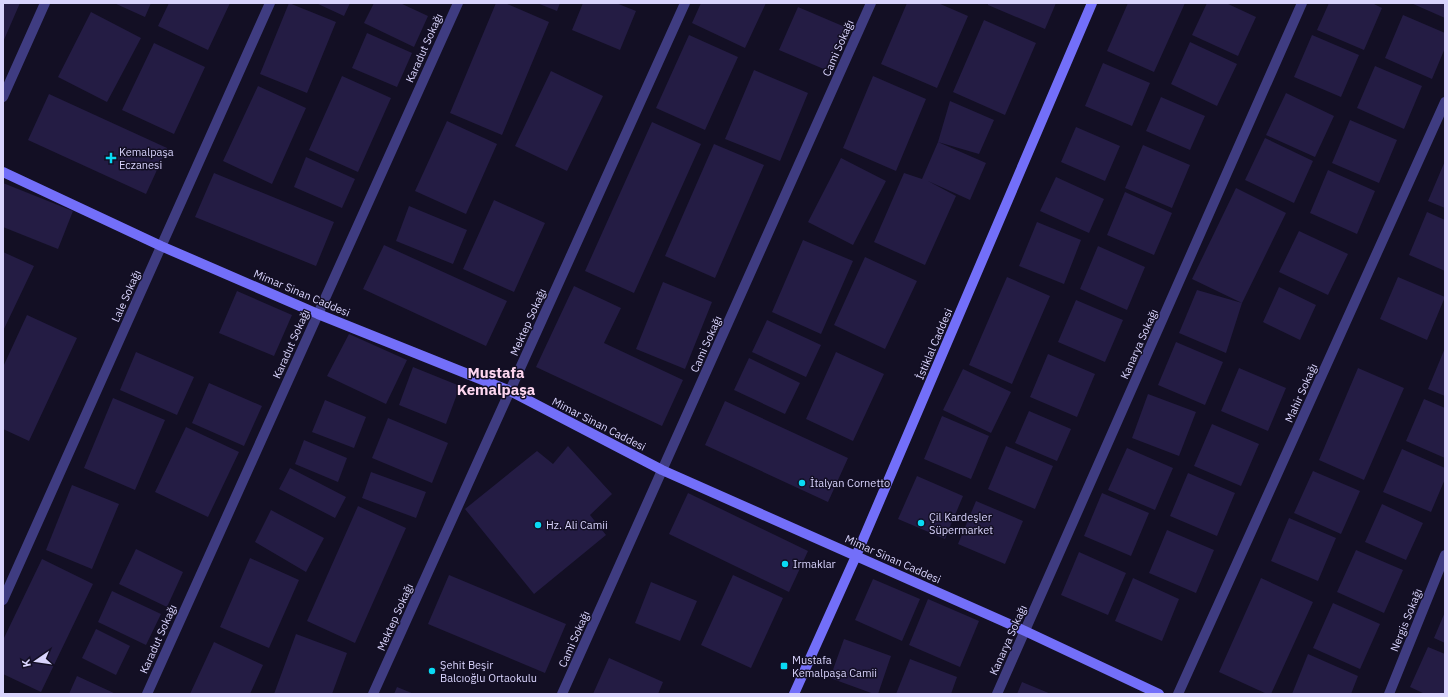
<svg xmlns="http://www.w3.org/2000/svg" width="1448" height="697" viewBox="0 0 1448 697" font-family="'IBM Plex Sans',sans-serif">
<rect width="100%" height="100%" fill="#130f24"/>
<path fill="#241c44" d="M3 3H20L3 42Z
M114 3H151L145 17Z
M169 3H230L208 50 158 26Z
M289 3 336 22 307 93 260 74Z
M316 3H350L344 16Z
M374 3H400L428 16 414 47 364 23Z
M496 3H505L549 22 502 135 450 113Z
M537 3H560L557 11Z
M583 3H616L636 11 620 50 572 30Z
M701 3H766L745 48 692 23Z
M907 3H938L968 16 937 88 881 64Z
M988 3H1056L1045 29 988 5Z
M1128 3H1185L1154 72 1107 51Z
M1207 3H1226L1256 17 1238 56 1192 35Z
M1329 3H1372L1382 8 1364 50 1317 30Z
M1411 3H1445V18Z
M798 7 845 27 826 70 779 50Z
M91 12 141 38 107 102 58 77Z
M1403 15 1445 33V48L1432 79 1385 58Z
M984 20 1036 43 1005 115 953 92Z
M367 33 412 53 397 87 352 68Z
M689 35 738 57 705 130 656 108Z
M1312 35 1359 55 1341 97 1294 77Z
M1190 42 1237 64 1217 106 1171 84Z
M154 43 205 67 174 134 122 110Z
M1103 63 1150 83 1132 126 1085 106Z
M1375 66 1422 86 1404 129 1357 108Z
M754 70 808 93 780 161 725 139Z
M551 71 603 96 567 171 515 146Z
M342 76 391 98 358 172 309 150Z
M873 76 926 99 896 171 843 148Z
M258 86 306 108 272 184 223 161Z
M1286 93 1334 116 1315 157 1266 135Z
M49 94 167 148 146 194 28 140Z
M1161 97 1205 116 1190 150 1146 131Z
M950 101 994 120 979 154 938 142 986 163 970 200 928 181 956 196 925 265 874 242 904 173 922 179 938 142Z
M1350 120 1397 140 1379 183 1332 163Z
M447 121 497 144 466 214 415 191Z
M652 122 701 144 634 293 585 271Z
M1076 127 1120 146 1105 181 1061 162Z
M1265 138 1313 161 1294 203 1245 180Z
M714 144 764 165 715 278 665 256Z
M1143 145 1190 165 1172 208 1125 188Z
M306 157 355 179 342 208 294 187Z
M841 158 886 181 853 245 808 222Z
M1445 161V208L1428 201Z
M1328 170 1375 191 1357 234 1310 213Z
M214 173 334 222 316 266 195 217Z
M1056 177 1104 199 1089 233 1040 211Z
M3 183 73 211 58 249 3 227Z
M1236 188 1286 213 1242 303 1226 353 1179 333 1197 290 1242 303 1192 279Z
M1125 192 1172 213 1154 255 1107 235Z
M494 200 545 223 514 292 463 269Z
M409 206 467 230 453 264 396 241Z
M1427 212 1445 220V271L1409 255Z
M1037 222 1081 240 1064 284 1019 266Z
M1299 231 1348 254 1328 295 1279 272Z
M803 240 853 261 821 334 772 312Z
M384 245 507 301 486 346 363 289Z
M1098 246 1145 267 1127 310 1080 289Z
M3 252 34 266 3 331Z
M865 257 917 281 885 349 834 325Z
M1007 277 1050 296 1012 384 969 365Z
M1398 277 1445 297 1427 340 1380 319Z
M663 282 712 302 685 369 636 349Z
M574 286 621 308 604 343 683 380 662 426 536 367Z
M1279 287 1316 305 1300 340 1263 322Z
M237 291 292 315 274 356 219 333Z
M1076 300 1123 320 1105 362 1058 342Z
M27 315 77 338 29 441 3 429V367Z
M767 320 821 345 806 377 752 352Z
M349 334 407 360 386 404 327 376Z
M1176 342 1223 362 1205 405 1158 385Z
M1445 348V396L1428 389Z
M136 352 194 377 177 415 120 390Z
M836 352 884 374 853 441 806 419Z
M1048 354 1095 374 1077 417 1030 397Z
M749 358 800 383 785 414 734 390Z
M413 367 460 386 446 424 399 405Z
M1239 368 1286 388 1268 431 1221 411Z
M1358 368 1404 388 1364 480 1319 460Z
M963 369 1011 392 991 433 943 410Z
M209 383 262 406 244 446 192 423Z
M1148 394 1196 412 1179 456 1132 438Z
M113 398 165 420 135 490 84 468Z
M1424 399 1445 408V458L1406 441Z
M325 400 366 417 354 448 312 432Z
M725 401 848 458 828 502 705 445Z
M1029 411 1071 429 1057 461 1015 443Z
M942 416 989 436 971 479 924 459Z
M388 418 448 443 432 483 372 458Z
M1212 424 1259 444 1241 486 1194 466Z
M186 427 239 452 208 517 155 492Z
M304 440 347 458 338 482 295 464Z
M568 446 612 494 590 515 606 535 534 594 465 509 537 451 553 464Z
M1006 446 1053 466 1035 509 988 489Z
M1127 448 1173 468 1155 510 1108 490Z
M1402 449 1445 468V479L1431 512 1383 492Z
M290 468 346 497 335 518 279 489Z
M1313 471 1360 491 1341 534 1294 513Z
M371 472 426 492 416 518 362 498Z
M1188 473 1235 493 1217 536 1170 516Z
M917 476 963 496 945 539 898 519Z
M72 485 119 504 92 569 46 550Z
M688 493 808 551 789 592 669 534Z
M1102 493 1149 513 1131 556 1084 536Z
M976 501 1023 521 1005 564 958 544Z
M1382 504 1423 523 1406 560 1365 542Z
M358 506 406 528 355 643 307 621Z
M271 510 324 538 306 572 255 542Z
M1289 518 1336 538 1318 581 1271 561Z
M1167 530 1214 550 1196 593 1149 573Z
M136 549 183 572 167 607 119 584Z
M1356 550 1403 570 1384 613 1337 592Z
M1079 552 1126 573 1108 615 1061 595Z
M250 558 299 580 269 648 220 627Z
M42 559 93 584 41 692 3 674V640Z
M449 575 566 624 545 673 428 624Z
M733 575 783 598 751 668 701 645Z
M1133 578 1179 599 1162 641 1115 621Z
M1261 578 1313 602 1271 694H1267L1219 672Z
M873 579 920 599 902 641 855 620Z
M651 582 697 601 680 641 635 623Z
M112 591 161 614 146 645 98 622Z
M928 599 979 621 960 667 909 645Z
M1333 603 1380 624 1360 669 1313 648Z
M1445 612V643L1434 638Z
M96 629 130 646 116 675 82 658Z
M296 634 347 653 332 694H274Z
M844 639 891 656 878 694H874L830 678Z
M214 642 263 665 250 694H190Z
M1428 647 1445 654V694H1425L1410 687Z
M1308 654 1358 676 1351 694H1292Z
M609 658 663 682 658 694H593Z
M910 659 957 677 951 694H896Z
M77 676 116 694H69Z
M1022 682 1051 694H1017Z
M397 687 414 694H394Z"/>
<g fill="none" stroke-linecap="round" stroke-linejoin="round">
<path stroke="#3f3c81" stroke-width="10" d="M3 97 45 3
M3 600 270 3
M147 694 458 3
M373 694 685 3
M562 694 871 3
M997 694 1302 3
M1178 694 1445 102
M1389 694 1445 555"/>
<path stroke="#736ff9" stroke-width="10" d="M3 172 161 246 318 314 510 391 662 470 1025 631 1159 694
M794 694 856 556 1092 3"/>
</g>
<g fill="#09daf4" stroke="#130f24" stroke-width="1.5">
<path d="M109 152h4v4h4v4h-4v4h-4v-4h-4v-4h4z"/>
<circle cx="802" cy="483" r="4"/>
<circle cx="921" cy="523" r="4"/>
<circle cx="538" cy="525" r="4"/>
<circle cx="785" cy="564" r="4"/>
<rect x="780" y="662" width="8" height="8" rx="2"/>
<circle cx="432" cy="671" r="4"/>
</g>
<g text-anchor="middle" stroke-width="3" stroke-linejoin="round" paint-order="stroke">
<g font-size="11" fill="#d9d4fd" stroke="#130f24">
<text transform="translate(424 48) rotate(-66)" y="4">Karadut Sokağı</text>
<text transform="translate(838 48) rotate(-66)" y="4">Cami Sokağı</text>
<text transform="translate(302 293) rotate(23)" y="4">Mimar Sinan Caddesi</text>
<text transform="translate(126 296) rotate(-66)" y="4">Lale Sokağı</text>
<text transform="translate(528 322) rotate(-66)" y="4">Mektep Sokağı</text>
<text transform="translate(291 344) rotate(-66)" y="4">Karadut Sokağı</text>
<text transform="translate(706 344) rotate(-66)" y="4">Cami Sokağı</text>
<text transform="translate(934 344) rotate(-67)" y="4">İstiklal Caddesi</text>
<text transform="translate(1139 344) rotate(-66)" y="4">Kanarya Sokağı</text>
<text transform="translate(1301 393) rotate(-66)" y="4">Mahir Sokağı</text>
<text transform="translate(599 424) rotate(27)" y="4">Mimar Sinan Caddesi</text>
<text transform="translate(893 559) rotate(24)" y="4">Mimar Sinan Caddesi</text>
<text transform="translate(395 617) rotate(-66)" y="4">Mektep Sokağı</text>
<text transform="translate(1406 620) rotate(-68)" y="4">Nergis Sokağı</text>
<text transform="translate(158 639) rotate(-66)" y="4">Karadut Sokağı</text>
<text transform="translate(574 639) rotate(-66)" y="4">Cami Sokağı</text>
<text transform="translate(1008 640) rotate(-66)" y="4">Kanarya Sokağı</text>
</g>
<g font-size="11" fill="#d9d4fd" stroke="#130f24" text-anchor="start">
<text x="119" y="156">Kemalpaşa<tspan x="119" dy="13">Eczanesi</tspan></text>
<text x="810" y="487">İtalyan Cornetto</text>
<text x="929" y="521">Çil Kardeşler<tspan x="929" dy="13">Süpermarket</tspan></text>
<text x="546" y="529">Hz. Ali Camii</text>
<text x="793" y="568">Irmaklar</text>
<text x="792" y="664">Mustafa<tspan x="792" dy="13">Kemalpaşa Camii</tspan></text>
<text x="440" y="669">Şehit Beşir<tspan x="440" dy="13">Balcıoğlu Ortaokulu</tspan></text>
</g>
<g font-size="15" font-weight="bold" fill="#fdd6ef" stroke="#130f24">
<text x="496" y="378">Mustafa<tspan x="496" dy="17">Kemalpaşa</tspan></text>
</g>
</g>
<rect width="1448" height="697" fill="none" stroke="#d9d4fd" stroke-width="8"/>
<g transform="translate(36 661) rotate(257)" stroke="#130f24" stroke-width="3" paint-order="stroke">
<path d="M0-3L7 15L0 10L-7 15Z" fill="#d9d4fd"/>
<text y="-6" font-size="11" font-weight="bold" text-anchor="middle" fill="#d9d4fd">K</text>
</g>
</svg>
